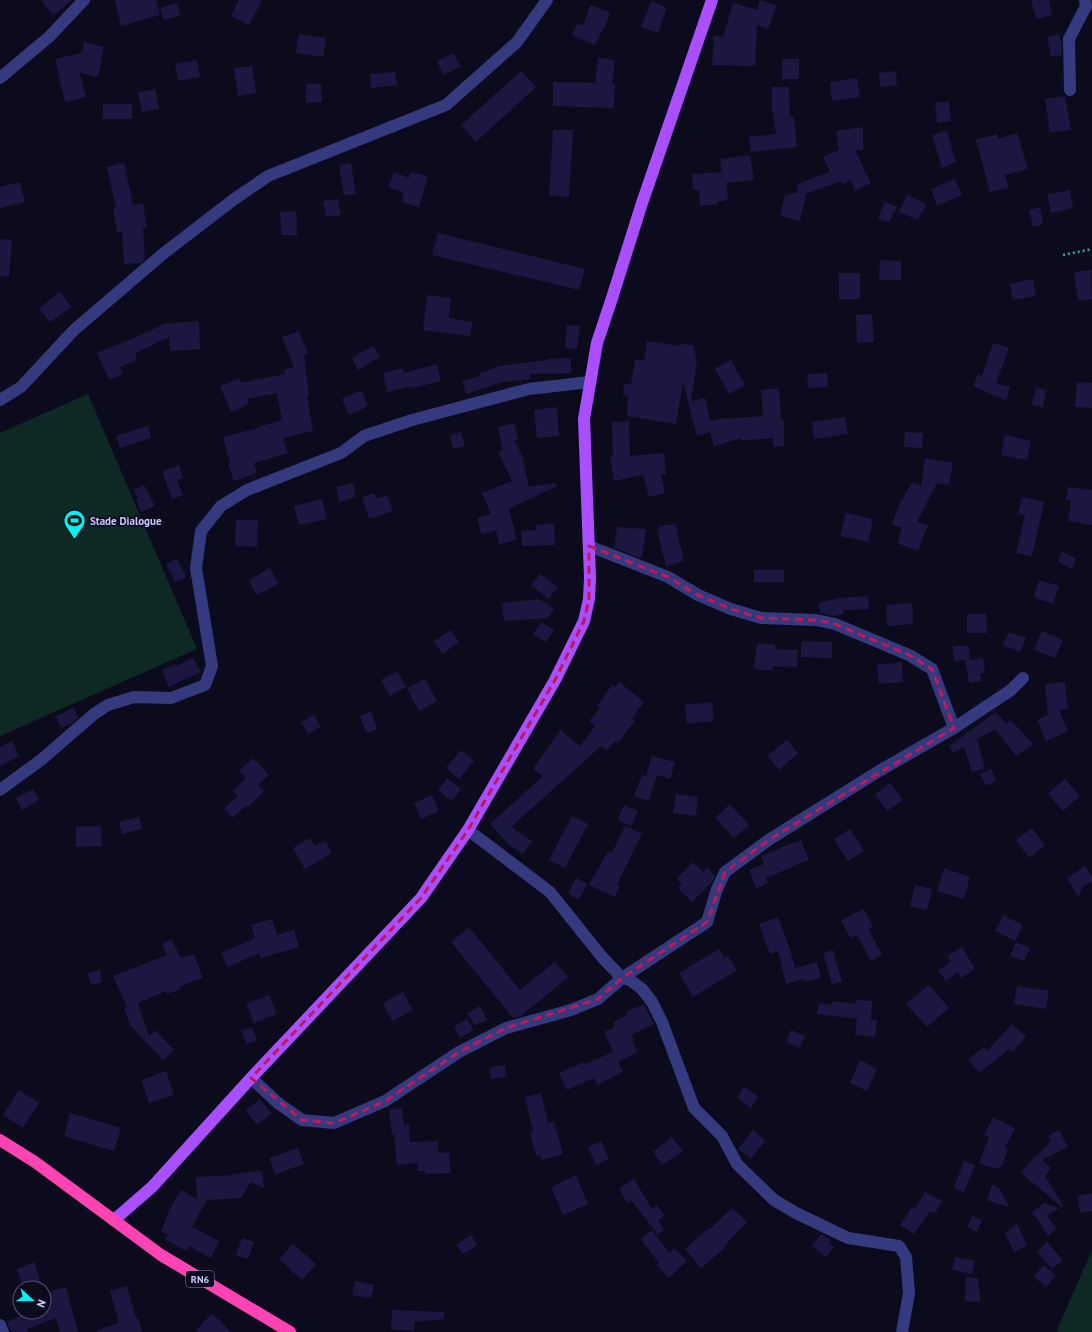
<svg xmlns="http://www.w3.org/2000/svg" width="1092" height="1332" viewBox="0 0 1092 1332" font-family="'PT Sans',sans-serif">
<rect width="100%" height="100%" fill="#0c0b1e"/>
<path fill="#0e2824" d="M88 394 197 649 0 736V433Z
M1092 1250V1332H1056Z"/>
<path fill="#1b1740" d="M41 0H72L53 15Z
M115 0H156L160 15 121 26Z
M239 0H262L249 25 231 16Z
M760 0 777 6 768 29 757 25 755 66 712 65 714 36 723 37 733 3 757 10Z
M1031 0H1049L1052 15 1036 19Z
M651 1 667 8 658 33 641 27Z
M177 3 180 16 163 20 160 8Z
M590 5 610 12 605 28H603L595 45 572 35 577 24 583 26Z
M299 34 326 38 323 57 296 53Z
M1059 34 1062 44V55L1051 57 1047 37Z
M84 42 104 47 98 77 80 73 86 97 65 102 55 59 82 53Z
M454 53 461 67 443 75 437 61Z
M598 58 615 60 612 83H615L614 108 553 106V82L595 83Z
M782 59H799V79H782Z
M197 60 200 77 178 81 175 64Z
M252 66 256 93 238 96 234 68Z
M521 71 536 87 476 142 461 125Z
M896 71 897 85 880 87 879 73Z
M395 72 397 85 371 88 370 74Z
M857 78 860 97 832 101 830 82Z
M306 84H321L322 102 306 103Z
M772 87H789L790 117H794L797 147 751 152 749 137 776 134 773 112H772Z
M155 89 159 109 142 112 138 93Z
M1065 96 1071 130 1050 133 1045 99Z
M949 101 951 121 937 123 935 103Z
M103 104H132V119H103Z
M863 127V150H855L871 183 855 191 851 180 842 184 841 181 806 194 800 221 780 216 785 195 798 192 797 184 830 172 823 157 839 150 836 131Z
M553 130H573L569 197 549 195Z
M947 131 956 162 942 168 932 135Z
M1017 133 1028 169 1005 175 1008 188 990 192 976 140 997 134 998 139Z
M750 155 754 180 726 183 728 200 717 202V204L700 206 699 190H693L692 174 722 172 720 159Z
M124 163 133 205 143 204 147 228H143L145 259 141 263 124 264 122 232H117L113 208H116L107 167Z
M351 163 356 194 344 195 339 165Z
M394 172 409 178 410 172 428 176 419 207 402 202 404 193 388 187Z
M955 179 962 195 937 206 931 189Z
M20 182 25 202 0 208V187Z
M1070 190 1073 208 1051 213 1047 194Z
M907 195 926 204 918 220 899 212Z
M338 199 341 215 326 217 323 201Z
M885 202 897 207 889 223 878 218Z
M1040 207 1043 224 1033 227 1029 210Z
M296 211 297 235H282L280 212Z
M438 233 585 269 579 290 432 255Z
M0 239 12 240 9 277 0 276Z
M880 260 901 261V280H879Z
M1091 270 1092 299 1078 301 1074 272Z
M839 273H860V299H839Z
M1033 279 1036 296 1013 300 1010 284Z
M60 292 71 307 50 322 39 308Z
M427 295 451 298 449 318 473 322 470 336 423 330Z
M872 314 874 342 857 343 856 315Z
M199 321 200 349 170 351 169 337 135 353 137 360 120 367 123 374 109 380 97 353 132 339 164 324Z
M567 325 580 326 577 349 565 348Z
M299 331 308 353 304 355 309 395H307L313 431 283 438 288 453 254 463 257 473 234 481 228 464H230L223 437 258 428V427L282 420 277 393 247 399 249 404 231 412 220 386 239 378 241 383 285 374 284 369 294 368 282 337Z
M647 341 679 346 680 344 693 345 697 361 691 401 705 398 710 421 723 418 724 419 763 416 761 390 779 388 781 420H784V446L773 447V438L741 441V438L714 446 710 432 697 436 683 382 676 424 627 416 628 396 623 395 624 384H631L635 359 644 361Z
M993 343 1009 348 996 383 1010 387 1006 401 973 386 978 374 982 376Z
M373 346 380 357 358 370 352 358Z
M571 358V373L530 374V379L503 382 466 394 462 381 480 376 479 374 499 366 547 360V359Z
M731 360 745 385 729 394 715 368Z
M437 364 441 381 413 388 412 386 387 392 383 373 403 368 404 373Z
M827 373 828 387 808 388 807 374Z
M1077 382 1092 383V408L1075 407Z
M1036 388 1046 390 1043 407 1032 405Z
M357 392H362L368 406 349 415 342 399Z
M557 407 559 436 537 438 534 410Z
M845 417 848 434 814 439 812 422Z
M629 421 630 456 664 453 666 474H661L665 493 649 497 643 475 614 481 610 457 613 456 612 422Z
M514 423 518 440H514L522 455 529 487 556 483 557 486 509 509 517 540 499 544 496 530 481 534 477 518 491 514 482 493 512 481 498 452 503 450 498 427Z
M148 426 151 438 120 448 116 436Z
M461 432 465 446 453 449 450 435Z
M905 432 923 433 922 448 904 447Z
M1005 435 1031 441 1027 460 1001 455Z
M925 458 953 463 949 485 937 483 917 522 928 525 918 551 897 543 902 528 892 524 899 505 912 482 921 486Z
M179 465 183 478 177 480 183 495 172 499 162 471Z
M353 483 356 497 339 502 336 487Z
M144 485 155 506 141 512 136 499 138 498 134 490Z
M1068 487 1092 490V525L1068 521 1071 500H1066Z
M374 493 376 499 387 495 393 511 369 519 362 497Z
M1022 497 1044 502 1032 556 1016 553 1025 515 1018 514Z
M322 499 327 519 299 525 294 506Z
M846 513 873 519 868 542 840 536Z
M236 520H258L257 547 235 546Z
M554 523 555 545 522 546 521 531 536 530V525Z
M676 524 680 547H681L684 561 666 566 657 530H659L658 526Z
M617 527 646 529 642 557H636L614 548Z
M1062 552 1076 558 1072 569 1058 562Z
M177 559 186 577 175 582 166 564Z
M270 568 278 584 257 595 249 580Z
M754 570H784V582H754Z
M540 574 558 587 548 599 531 585Z
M1039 580 1059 586 1053 604 1034 597Z
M868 596 869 609 843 610 844 614 833 616 820 613 818 603 840 598Z
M539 599 554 609 548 618 504 621 502 603Z
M912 603 913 624 887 626 886 605Z
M967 614H986L987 633H967Z
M541 622 554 630 546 642 533 634Z
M451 630 459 642 442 654 434 641Z
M1042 631 1063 640 1055 658 1034 650Z
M1008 633H1012L1026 638 1020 652 1003 645Z
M801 641 832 642V658L801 657Z
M757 643 775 645V649L798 650 797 667 773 666 772 671 754 669Z
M953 646H969L970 660 983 658 985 673H980L981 681 969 683 965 660H968L954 661Z
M193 658 201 672 169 687 162 670 176 664 177 666Z
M902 662 903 682 879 684 877 665Z
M397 671 406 687 390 696 381 680Z
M425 679 437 701 419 711 407 688Z
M619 682 644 702 632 718 635 721 618 743 615 741 607 750 601 746 511 827 532 841 523 854 509 845 490 824 543 776 533 769 560 730 580 746 595 726 589 721 600 708 597 706 612 685 615 687Z
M1065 682 1068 709 1059 710 1068 731 1046 741 1037 720 1048 715 1045 684Z
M712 702 714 721 687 724 685 705Z
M74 708 78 718 72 723 61 728 56 716Z
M371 711 377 729 366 733 360 716Z
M996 712 1006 724 1011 720 1033 744 1016 756 995 729 977 739 985 768 972 772 964 747 953 753 949 746Z
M314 715 321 727 308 734 301 722Z
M787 740 798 753 779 770 767 756Z
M12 741 19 756 0 766V747Z
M461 750 474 761 459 779 446 768Z
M652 756 675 762 670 779 657 775 649 801 634 796 642 775 646 776Z
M253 758 269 775 258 785 264 791 248 807 246 806 232 818 224 808 238 797 233 791 246 778 239 771Z
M991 769 996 781 986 786 980 774Z
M447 778 461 789 452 801 438 790Z
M1065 779 1080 796 1063 811 1048 794Z
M890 783 903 800 887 811 875 794Z
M33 789 39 800 22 810 16 798Z
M676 794 698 797 696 816 673 813Z
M432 795 439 811 421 819 414 803Z
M730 804 749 825 734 838 715 818Z
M624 805 638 811 631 826 618 820Z
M572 816 588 824 565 868 549 860Z
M139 817 142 829 122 834 119 822Z
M101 826 102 846 76 847V827Z
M625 826 642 833 617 885 620 886 615 897 589 885 608 851 612 853Z
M1032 828 1045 846 1029 858 1016 840Z
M850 829 864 851 848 861 834 839Z
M310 838 315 846 326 841 332 853 305 869 293 848Z
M801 840 809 860 766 878 768 883 756 888 749 870 764 864 761 856Z
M693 862 703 872 707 867 715 876 712 882 692 902 678 888 682 883 677 878Z
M1085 866 1092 878V882L1082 887 1079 898 1067 878Z
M944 868 970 877 964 899 937 891Z
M576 878 587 884 579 900 568 894Z
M915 885 932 889 927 910 910 906Z
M864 909 873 927 869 929 882 955 871 961 857 935 850 938 841 920Z
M1003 915 1023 925 1015 941 995 931Z
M778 917 790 949 795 968 817 962 821 978 805 982 804 979 786 984 778 951 770 954 759 924Z
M272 919 277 935 294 930 299 947 261 958 259 953 228 967 221 953 255 938 251 925Z
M469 927 520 990 555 962 568 977 521 1016 513 1018 451 942Z
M171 939 181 958 194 954 203 978 180 986 181 989 167 994 166 991 138 1003 149 1036 155 1030 174 1050 163 1060 130 1025 124 1008 127 1007 113 976 167 955 162 944Z
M1016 942 1030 948 1024 961 1010 956Z
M962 947 975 969 961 978 958 972 946 981 938 970 951 962 947 956Z
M719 949 724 958 728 956 737 970 693 997 679 973Z
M833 950 842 982 832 984 823 953Z
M100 970 102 982 91 985 88 973Z
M929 985 949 1008 927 1027 906 1004Z
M1017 986 1049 991 1046 1009 1014 1004Z
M403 992 413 1010 392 1021 383 1003Z
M269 995 277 1014 254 1023 246 1004Z
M856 1000 872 1001 871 1019 877 1020 875 1037 855 1035 857 1019 817 1014 819 1003 831 1005 832 1001 856 1004Z
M644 1004 654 1024 631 1035 634 1040 632 1041 638 1052 618 1062 623 1072 597 1085 594 1078 567 1090 559 1073 584 1062 585 1064 613 1052 604 1032 615 1027 613 1022 628 1015 626 1012Z
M480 1006 487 1020 475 1025 467 1013Z
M467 1019 474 1030 460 1038 454 1026Z
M1012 1024 1026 1037 1012 1052 1009 1049 979 1073 968 1059 984 1047 987 1051Z
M252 1027 257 1040 247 1044 241 1031Z
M791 1030 805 1036 800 1048 786 1042Z
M860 1060 877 1069 867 1091 850 1083Z
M505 1065 506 1077 491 1079 490 1067Z
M166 1071 174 1095 149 1103 141 1080Z
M744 1087 758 1096 751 1108 737 1098Z
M19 1090 39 1103 23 1128 3 1115Z
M541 1093 548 1123 554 1121 563 1154 542 1160 540 1155 536 1156 530 1133 533 1132 525 1097Z
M260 1099 271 1114 257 1125 246 1110Z
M402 1108 404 1125 409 1124 410 1142 438 1141V1153L449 1152 451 1173 425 1174V1171H418V1163L397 1165 394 1134 392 1135 389 1110Z
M70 1113 121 1128 114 1151 64 1136Z
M993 1117 1015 1128 1005 1148 1008 1149 1002 1166 995 1169 979 1163 989 1137 984 1135Z
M753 1130 765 1141 751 1159 738 1149Z
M1059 1130 1068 1147 1042 1160 1051 1168 1045 1176 1063 1205 1062 1207 1021 1173 1036 1155 1037 1156 1051 1141 1048 1136Z
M672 1137 683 1151 662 1165 653 1152Z
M601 1141 609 1159 596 1165 588 1147Z
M298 1148 304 1164 275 1174 269 1158Z
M964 1161 975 1165 964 1192 954 1188Z
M262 1171 264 1188 250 1182 242 1198 207 1200 192 1227 219 1241 211 1258 189 1246 186 1251 165 1239 168 1234 161 1232 169 1211 181 1190 197 1199 196 1177 233 1175 230 1174Z
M576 1175 588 1204 563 1215 551 1187Z
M634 1179 652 1209 657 1205 665 1216 658 1220 664 1230 658 1235 632 1201 627 1203 619 1188Z
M992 1185 999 1188 1009 1207 987 1200Z
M925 1192 942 1201 935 1213 930 1211 914 1234 900 1225 912 1207 915 1209Z
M1092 1193V1211L1080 1213 1078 1196Z
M1044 1203 1059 1208 1047 1216 1057 1229 1048 1236 1035 1216 1030 1214Z
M732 1208 747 1222 724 1246 726 1247 701 1268 685 1249 709 1228 710 1229Z
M972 1216 982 1220 977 1232 967 1227Z
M1017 1224 1027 1246 1014 1252 1005 1233Z
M652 1230 669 1253 675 1248 687 1261 669 1278 657 1265 659 1263 641 1239Z
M821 1234 831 1240 829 1243 834 1247 826 1257 812 1246Z
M471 1235 477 1245 463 1254 456 1245Z
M242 1238 254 1242 248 1259 236 1255Z
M1047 1242 1063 1260 1052 1269 1037 1252Z
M293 1244 316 1264 302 1280 279 1259Z
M955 1257 975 1261 972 1274 952 1270Z
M34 1262 43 1288H23L17 1269Z
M1043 1265 1056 1275 1046 1287 1034 1277Z
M966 1277 979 1278 978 1289 980 1290V1302L965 1301Z
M355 1281 374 1285 371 1298 352 1295Z
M127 1286 136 1318 138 1317 142 1332H98L97 1330 119 1323 110 1291Z
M66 1287 78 1332H60L56 1318 27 1329 28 1332H12L7 1322 21 1315 20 1312H44V1293Z
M392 1310 444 1312V1319L414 1322V1331L391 1329Z
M211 1314 219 1320 231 1332H195Z"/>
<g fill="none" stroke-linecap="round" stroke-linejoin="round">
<path stroke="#29b29b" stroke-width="2.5" stroke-dasharray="2 3" stroke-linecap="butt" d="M1063 255 1092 249"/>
<path stroke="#353a7f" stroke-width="12" d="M0 78 49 37 84 0
M1070 90 1069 39 1086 6 1085 0
M0 400 21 387 74 330 164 253 233 200 268 176 446 105 517 42 547 0
M589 546 668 577 698 595 731 609 761 618 816 620 835 624 909 655 932 669 954 728
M0 790 41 760 94 714 108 705 134 697 171 698 205 685 212 666 196 568 201 531 221 506 247 490 341 453 364 436 412 420 529 389 589 382
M468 830 550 892 602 957 622 978 630 980 642 989 652 1002 662 1022 694 1108 722 1136 737 1164 774 1200 796 1213 848 1238 899 1246 906 1257 909 1293 902 1332
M251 1078 278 1103 302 1120 334 1123 385 1101 459 1052 506 1028 571 1010 598 999 622 978 707 922 717 889 725 872 770 839 879 771 954 728 1011 690 1023 678
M0 1325 3 1332"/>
<path stroke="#aa4fff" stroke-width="12" d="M114 1220 152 1187 251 1078 421 898 468 830 555 680 584 621 589 599 590 578 584 419 597 343 612 298 642 203 712 0"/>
<path stroke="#ff43b2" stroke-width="12" d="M0 1140 35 1162 161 1255 290 1332"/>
</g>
<path fill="none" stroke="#c2185b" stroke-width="3" stroke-dasharray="8 5" stroke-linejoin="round" d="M589 546 668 577 698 595 731 609 761 618 816 620 835 624 909 655 932 669 954 728 770 839 725 872 707 922 622 978 598 999 506 1028 459 1052 385 1101 351 1116 334 1123 302 1120 251 1078 421 898 468 830 555 680 584 621 589 599Z"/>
<defs>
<symbol id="stadium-pin" viewBox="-11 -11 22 30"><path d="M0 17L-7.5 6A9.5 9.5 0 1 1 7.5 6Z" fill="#00f3f1" stroke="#0c0b1e"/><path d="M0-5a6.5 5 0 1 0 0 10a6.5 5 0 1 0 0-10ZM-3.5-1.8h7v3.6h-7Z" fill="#111"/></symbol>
</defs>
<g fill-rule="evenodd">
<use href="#stadium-pin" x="62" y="508" width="25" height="34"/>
</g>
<g text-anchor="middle" stroke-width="3.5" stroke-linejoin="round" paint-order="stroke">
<rect fill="#0c0b1e" stroke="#908fbc" stroke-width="1" x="186" y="1271" width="28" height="16" rx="3"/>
<g font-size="10" font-weight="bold" fill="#c9c8ff">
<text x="200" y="1283">RN6</text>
</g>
<g font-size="11" font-weight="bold" fill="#c9c8ff" stroke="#0c0b1e" text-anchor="start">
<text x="90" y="525">Stade Dialogue</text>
</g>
</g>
<g transform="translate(32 1300) rotate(111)"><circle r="19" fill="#0c0b1e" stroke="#585778"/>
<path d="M0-3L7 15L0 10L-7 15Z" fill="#00f3f1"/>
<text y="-6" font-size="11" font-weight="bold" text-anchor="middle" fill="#c9c8ff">N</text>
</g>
</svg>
